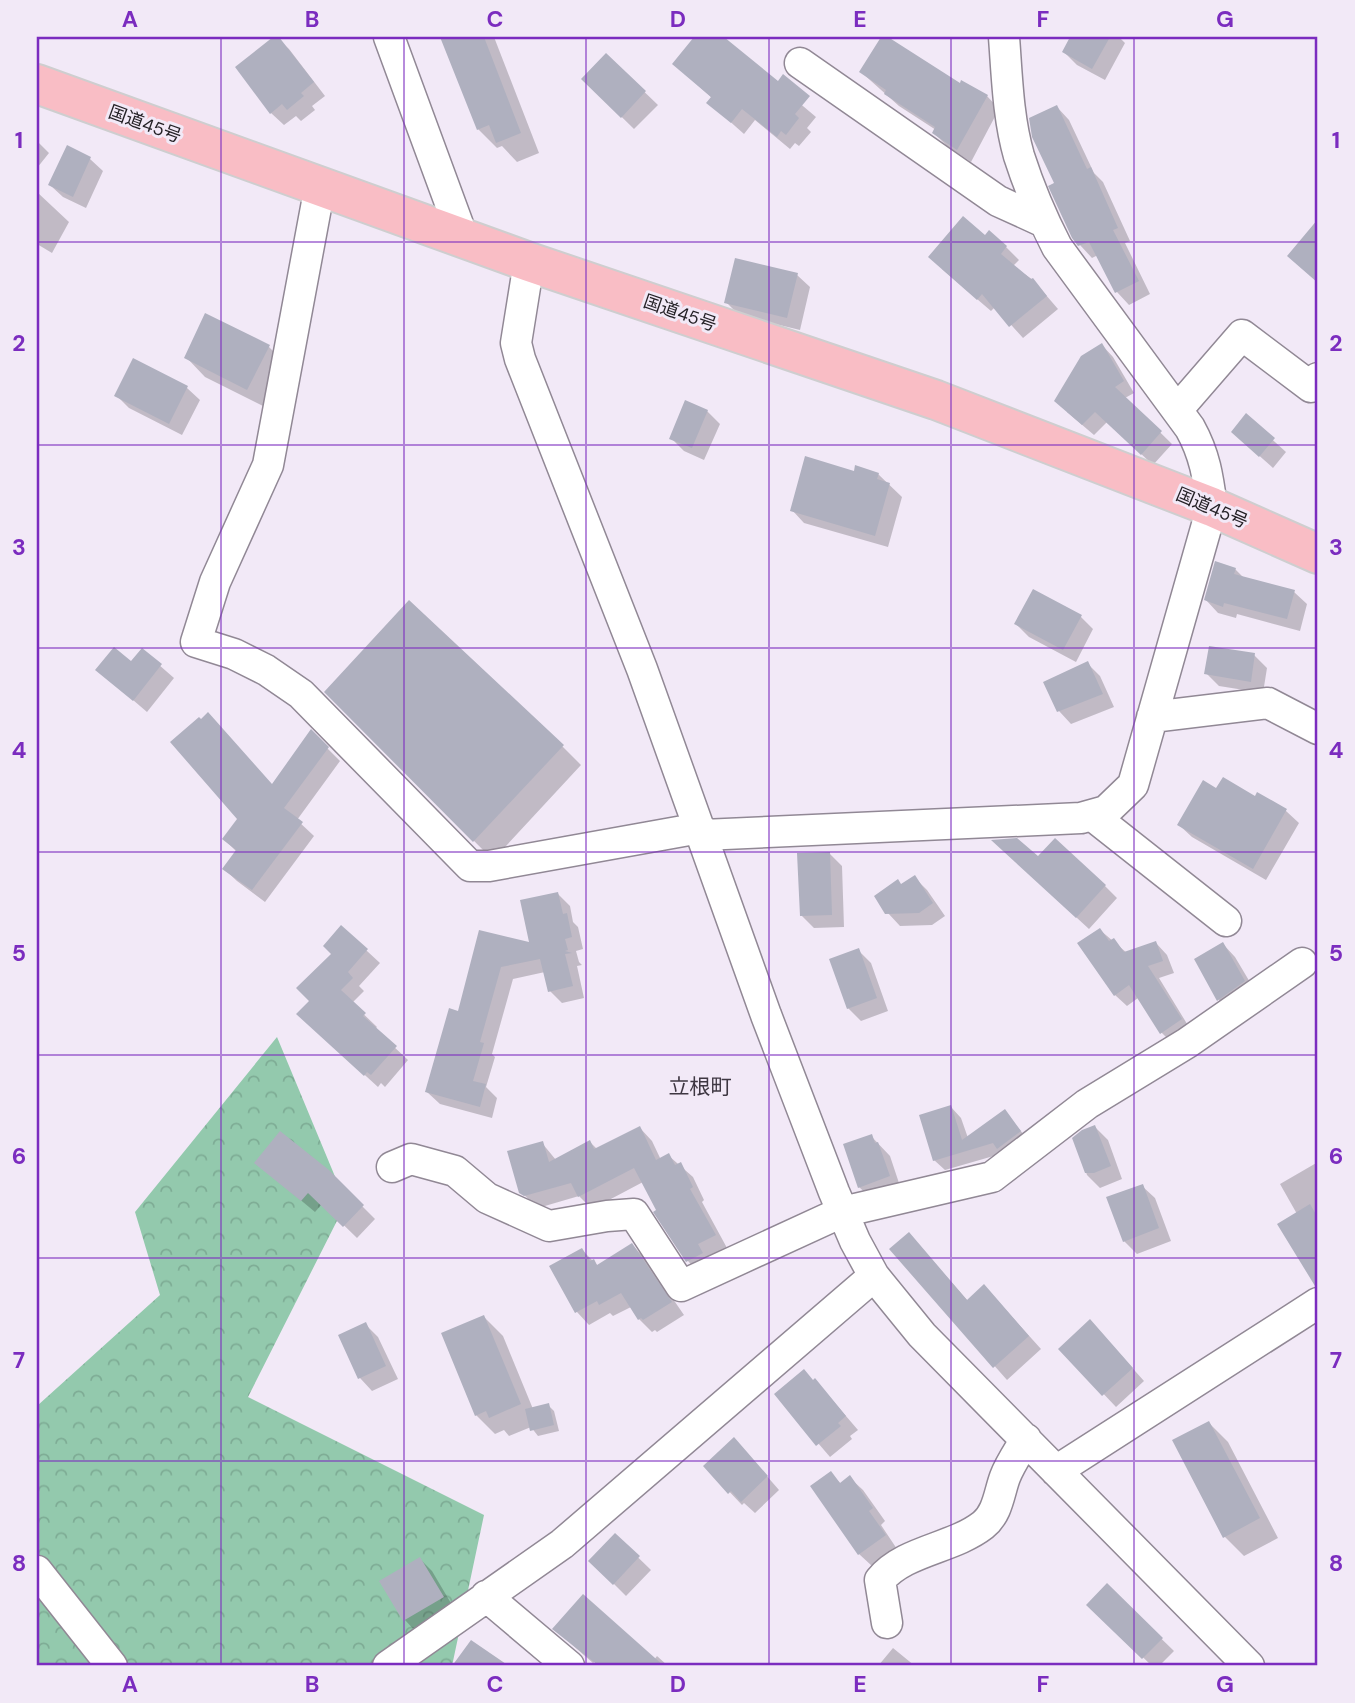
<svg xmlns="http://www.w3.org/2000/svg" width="1355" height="1703" viewBox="0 0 1355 1703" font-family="'DM Sans','Noto Sans JP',sans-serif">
<defs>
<pattern id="forest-crowns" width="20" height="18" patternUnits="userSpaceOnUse" patternTransform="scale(1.75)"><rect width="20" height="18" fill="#93c9ad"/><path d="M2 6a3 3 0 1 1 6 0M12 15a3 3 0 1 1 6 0" fill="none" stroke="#7eac95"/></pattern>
</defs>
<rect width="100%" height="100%" fill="#f2e9f7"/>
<path fill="url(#forest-crowns)" d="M277 1037 346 1203 248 1397 484 1515 452 1666H37V1406L160 1295 135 1212Z"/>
<path fill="#0003" d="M276 37 289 49 325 96 312 106 315 110 301 121 296 116 284 125 271 113 237 68Z
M442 37H494L539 153 517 162 502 146 497 148 478 129Z
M696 37H721L816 117 807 128 811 132 799 146 795 143 790 149 755 120 744 134 708 102 712 98 674 64Z
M883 37 961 85 987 96 999 109 971 162 947 146 934 133 936 130 899 106 861 72Z
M1072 37H1119L1125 43 1105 80 1077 65 1064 52Z
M606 55 658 105 634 129 583 79Z
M1057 107 1069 120 1094 173 1103 182 1130 241 1125 243 1150 294 1129 305 1117 292 1098 255 1092 258 1080 245 1056 184Z
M37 141 49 153 37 168Z
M74 151 90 159 103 171 86 208 63 197 50 185Z
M37 192 69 222 52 253 37 244Z
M985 238 1006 247 1019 260 1013 266 1033 280 1058 309 1023 338 995 307 991 311 942 269Z
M797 275 810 287 800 330 739 315 726 302Z
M1102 345 1113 357 1134 393 1125 398 1172 444 1153 465 1107 422 1094 435 1067 412Z
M269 347 288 366 267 408 205 377 186 357Z
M134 360 187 388 200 400 182 435 129 408 116 395Z
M707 411 720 424 704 460 684 451 671 438Z
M1246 416 1286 452 1273 468 1246 444Z
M855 473 878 474 902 497 888 547 804 523 792 510Z
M1235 569 1244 578 1294 592 1307 604 1300 631 1237 614 1236 618 1218 613 1206 600Z
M1081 617 1093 629 1076 662 1029 637 1016 624Z
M142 650 174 678 147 712 98 670 132 663Z
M1254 655 1267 668 1263 693 1219 686 1206 673Z
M1087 663 1100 676 1114 707 1071 724 1059 711Z
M326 692 562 746 581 765 493 860Z
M311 732 340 761 297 820 314 836 265 902 237 881 224 869 237 852 224 839 272 785Z
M1216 790 1256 798 1258 794 1286 811 1299 823 1266 880 1192 837 1179 825Z
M1005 852 1105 886 1117 898 1089 929Z
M829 853 842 866 844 927 814 928 801 915Z
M914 877 927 890 945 916 932 925 900 926 887 912 902 886Z
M558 894 570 906 573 922 578 927 583 949 576 951 579 962 582 965 577 966 584 998 562 1003 550 991 545 972 513 979 492 1054 495 1057 486 1087 497 1098 492 1118 440 1104 427 1092 460 1013 480 932 532 945Z
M341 927 380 963 359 986 364 991 352 1003 377 1027 375 1029 408 1060 385 1087 381 1083 378 1087 311 1026V1001L333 954Z
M1100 930 1127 953 1156 943 1167 955 1174 973 1159 978 1192 1032 1173 1044 1161 1032 1138 998 1127 1006 1115 995Z
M1223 944 1235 957 1257 994 1231 1012 1219 1000Z
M858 950 871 963 888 1011 861 1021 848 1008Z
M951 1107 961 1118 968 1138 1005 1112 1030 1142 1004 1153 945 1170 934 1160Z
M1095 1127 1108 1140 1122 1179 1100 1188 1087 1175 1074 1139Z
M640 1128 652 1141 661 1160 669 1156 693 1177 704 1200 702 1202 727 1248 710 1257 700 1274 688 1261 643 1182 592 1209 579 1196 538 1208 521 1192 542 1143 556 1160 590 1142 597 1149Z
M871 1136 890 1156 901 1189 872 1199 859 1187Z
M1318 1162V1286L1315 1283 1297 1214 1280 1184Z
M256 1163 328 1172 375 1219 357 1238 322 1204 315 1212Z
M1142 1186 1155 1198 1171 1241 1137 1254 1124 1241Z
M909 1234 968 1301 996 1299 1041 1349 1007 1380 891 1249Z
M632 1245 644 1257 684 1315 657 1332 655 1330 652 1332 639 1319 631 1307 613 1316 610 1313 589 1325 577 1312 582 1250 598 1266Z
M484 1317 503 1336 533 1409 548 1405 554 1411 559 1431 538 1436 531 1427 509 1436 504 1430 495 1434 476 1415Z
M365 1324 378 1337 398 1379 372 1391 360 1378Z
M1102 1334 1144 1381 1116 1407 1061 1349Z
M815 1380 858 1430 850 1436 852 1439 830 1457 776 1394Z
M1209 1423 1228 1442 1278 1538 1244 1556 1225 1537Z
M746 1452 779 1490 755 1513 744 1503 742 1505 705 1466Z
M831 1474 841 1484 850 1478 863 1490 885 1521 881 1525 897 1549 872 1566 859 1554Z
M615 1535 651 1570 626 1596 591 1561Z
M420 1559 432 1571 455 1610 417 1633 405 1620 382 1581Z
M1107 1586 1174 1651 1159 1666H1152L1089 1605Z
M554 1629 654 1660 657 1656 668 1666H600L595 1662 593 1663Z
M893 1648 915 1666H878Z"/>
<path fill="#afb0bf" d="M273 37H279L314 82 301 93 304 96 287 110 282 104 270 114 235 67Z
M440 37H484L521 133 496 143 489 125 477 130Z
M694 37H724L778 81 783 74 810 96 795 114 799 118 786 135 781 131 777 137 742 109 731 123 706 103 711 97 672 64Z
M881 37H888L960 83 961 80 988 95 957 150 932 133 935 127 884 94 886 90 859 72Z
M1070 37H1110L1092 69 1062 52Z
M606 53 646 91 621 118 581 79Z
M1057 105 1087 169 1091 167 1118 228 1113 230 1139 281 1115 293 1089 242 1078 246 1072 238 1048 186 1054 183 1032 137 1029 118Z
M67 145 91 157 73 197 48 185Z
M963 216 985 235 989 230 1007 246 1001 254 1031 279 1033 278 1047 296 1009 327 982 294 977 300 928 257Z
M1318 219V283L1287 256Z
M735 258 798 273 787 318 724 303Z
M205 313 270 345 247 390 184 358Z
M1102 343 1124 381 1115 387 1162 431 1141 455 1095 412 1082 425 1054 401 1081 356Z
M133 358 188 386 169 424 114 396Z
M685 400 708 410 692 448 669 439Z
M1246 413 1275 438 1259 457 1231 432Z
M805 456 854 471 855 465 879 473 877 479 890 483 875 536 790 511Z
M1215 561 1236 568 1234 574 1295 590 1287 619 1224 603 1223 607 1204 600Z
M1033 589 1082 615 1063 650 1014 624Z
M409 600 564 745 473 842 324 692Z
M1209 646 1255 653 1251 682 1204 674Z
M114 647 131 661 142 648 162 664 133 701 95 670Z
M1088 661 1103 694 1057 712 1043 682Z
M208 712 272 784 311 729 329 747 284 808 303 822 252 890 222 869 236 850 222 839 237 819 170 742 199 717 201 719Z
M1223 777 1255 796 1257 792 1287 809 1253 869 1177 825 1203 780 1216 788Z
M1017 838 1038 856 1055 838 1106 885 1076 918 991 840Z
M830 852 832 915 800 916 797 853Z
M915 875 933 903 919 913 885 914 874 896 898 879 901 884Z
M558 892 563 914 567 913 572 937 565 939 568 950 565 951 572 953 565 954 573 986 548 992 540 959 501 967 480 1042 484 1043 473 1081 486 1084 480 1107 425 1092 449 1008 458 1011 479 930 529 942 520 900Z
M341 925 368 949 348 972 353 978 341 990 366 1013 363 1016 397 1046 371 1075 367 1072 364 1076 296 1014 309 1001 296 988 331 954 323 946Z
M1100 928 1109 941 1114 938 1124 952 1156 941 1163 961 1148 966 1182 1019 1160 1034 1129 985 1114 996 1077 943Z
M1223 942 1245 981 1217 1001 1194 959Z
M859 948 877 998 847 1009 829 959Z
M951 1105 962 1140 1005 1109 1021 1131 997 1149 993 1143 933 1161 919 1115Z
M1095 1125 1111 1166 1094 1173H1085L1072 1138 1082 1130Z
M640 1126 656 1160 669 1153 675 1165 681 1162 693 1187 690 1189 716 1235 698 1244 703 1253 686 1262 653 1212 656 1210 634 1168 578 1197 571 1183 524 1196 519 1193 507 1151 543 1141 549 1162 590 1140 594 1149Z
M280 1131 329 1170 364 1205 343 1227 308 1193 301 1201 254 1163Z
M872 1134 875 1143 878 1142 890 1176 858 1188 843 1144Z
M1143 1184 1159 1228 1123 1242 1106 1197Z
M1310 1204 1318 1218V1286H1315L1277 1224Z
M909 1232 967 1300 984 1284 1029 1336 993 1368 889 1249Z
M632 1243 672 1302 643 1320 641 1318 638 1320 621 1293 599 1305 597 1301 575 1313 549 1266 582 1248 590 1261 594 1259 597 1265Z
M484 1315 521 1404 489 1418 486 1411 475 1416 441 1333Z
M1090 1319 1133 1368 1102 1396 1058 1349Z
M366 1322 386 1366 358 1379 338 1335Z
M804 1369 813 1380 815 1378 846 1416 838 1423 841 1426 816 1446 774 1394Z
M549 1403 554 1425 530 1431 525 1409Z
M1209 1421 1260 1518 1223 1538 1172 1440Z
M734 1437 768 1476 741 1502 731 1491 728 1494 703 1466Z
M831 1471 840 1483 850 1475 873 1508 869 1511 886 1535 858 1555 810 1486Z
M615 1533 640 1556 613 1585 588 1561Z
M420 1557 444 1597 403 1621 379 1581Z
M1107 1583 1163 1638 1142 1659 1086 1605Z
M583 1594 664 1666H599L552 1629Z
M471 1640 509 1666H452Z"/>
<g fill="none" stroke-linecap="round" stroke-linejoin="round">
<defs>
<path id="minor" d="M389 37 463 238
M800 63 998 201 1044 222
M320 186 268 465 215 582 196 642 234 654 266 670 301 694 470 866H489L700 828
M529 262 516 343 520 359 642 669 766 1015 834 1192 855 1241 874 1276 922 1335 1249 1666
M1177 410 1242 335 1311 387 1318 378
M1152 717 1268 703 1318 729
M1093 816 1226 921
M703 835 1081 818 1106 811 1133 785 1212 507C1208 477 1205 455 1190 428L1057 247C1042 218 1029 187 1019 156 1008 118 1007 76 1004 37
M392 1167 411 1159 455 1171 487 1198 549 1226 607 1216 634 1214 681 1286 842 1212 992 1177 1087 1104 1187 1043 1302 963
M1056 1471 1318 1303
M37 1571 112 1666
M486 1596 569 1666
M887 1623 880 1580C905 1550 952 1549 983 1525 998 1513 999 1493 1005 1477 1010 1464 1019 1451 1026 1439
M388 1666 562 1544 874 1276"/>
<path id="highway" d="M37 84 529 262 936 400 1212 507 1318 554"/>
</defs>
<use href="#minor" stroke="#918895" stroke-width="33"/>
<use href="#highway" stroke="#cececf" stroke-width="42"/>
<use href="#minor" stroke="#fff" stroke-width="30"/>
<use href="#highway" stroke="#f9bdc5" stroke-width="38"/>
</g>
<path fill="none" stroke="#7b2cbf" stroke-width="2" stroke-opacity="0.55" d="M221 37V1666M404 37V1666M586 37V1666M769 37V1666M951 37V1666M1134 37V1666M37 242H1318M37 445H1318M37 648H1318M37 852H1318M37 1055H1318M37 1258H1318M37 1461H1318"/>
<g text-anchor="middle" stroke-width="6" stroke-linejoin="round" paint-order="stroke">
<g font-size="18" fill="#221f24" stroke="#f2e9f7">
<text transform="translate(145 124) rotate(20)" y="6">国道45号</text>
<text transform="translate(680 313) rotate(19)" y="6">国道45号</text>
<text transform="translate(1212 508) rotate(23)" y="6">国道45号</text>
</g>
<g font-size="21" fill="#3e3742" stroke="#f2e9f7">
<text x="700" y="1094">立根町</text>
</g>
</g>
<rect width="1355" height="1703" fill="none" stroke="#f2e9f7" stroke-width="77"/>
<rect x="38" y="38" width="1278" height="1626" fill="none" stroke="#7b2cbf" stroke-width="2.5"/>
<g font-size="23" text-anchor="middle" font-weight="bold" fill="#7b2cbf">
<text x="130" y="27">A</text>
<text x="312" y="27">B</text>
<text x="495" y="27">C</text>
<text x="678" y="27">D</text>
<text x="860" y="27">E</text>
<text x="1043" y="27">F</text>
<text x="1225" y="27">G</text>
<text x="19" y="148">1</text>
<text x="1336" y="148">1</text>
<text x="19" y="351">2</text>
<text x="1336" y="351">2</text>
<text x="19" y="555">3</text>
<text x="1336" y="555">3</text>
<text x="19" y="758">4</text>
<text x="1336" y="758">4</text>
<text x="19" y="961">5</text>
<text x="1336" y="961">5</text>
<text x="19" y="1164">6</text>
<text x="1336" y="1164">6</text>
<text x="19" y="1368">7</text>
<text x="1336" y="1368">7</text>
<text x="19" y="1571">8</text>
<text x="1336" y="1571">8</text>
<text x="130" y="1692">A</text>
<text x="312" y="1692">B</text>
<text x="495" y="1692">C</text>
<text x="678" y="1692">D</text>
<text x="860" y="1692">E</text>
<text x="1043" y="1692">F</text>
<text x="1225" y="1692">G</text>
</g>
</svg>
